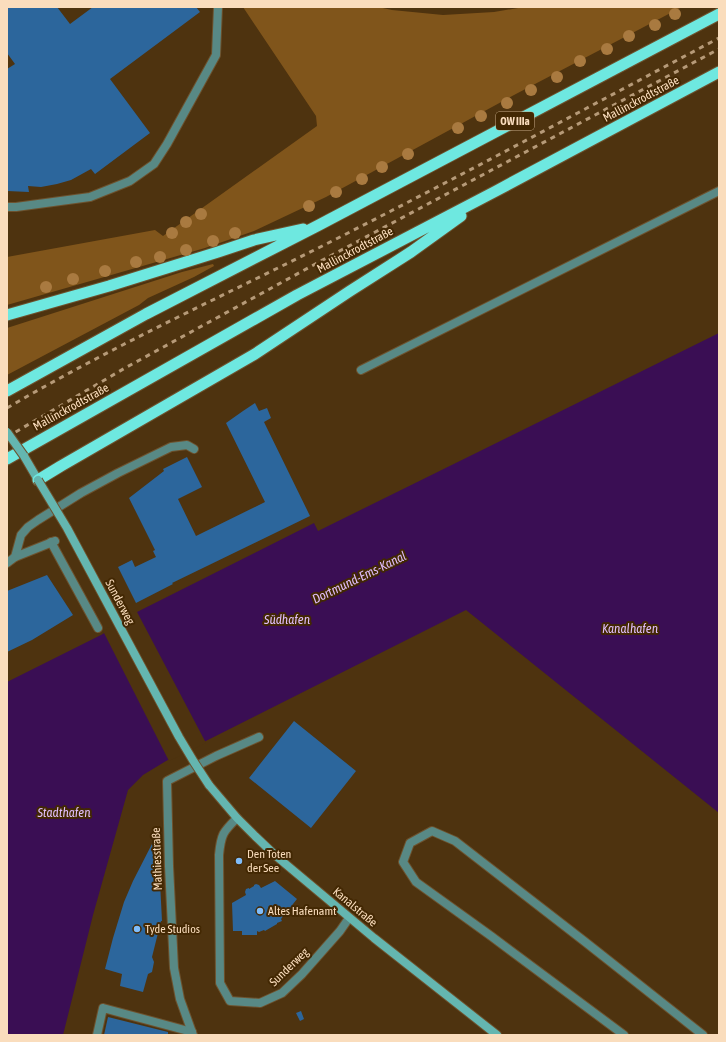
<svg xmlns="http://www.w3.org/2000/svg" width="726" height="1042" viewBox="0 0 726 1042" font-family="'Asap Condensed',sans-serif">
<rect width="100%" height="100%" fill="#4e330f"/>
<path fill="#80551b" d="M243 7H378L392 10 443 15 494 12 524 7H682L514 95 326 197 254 231 205 248 7 305V257L155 230 163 236 317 126 316 116Z
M213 264 214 266 194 277 148 298 139 305 7 375V328L182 272Z"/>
<path fill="#3a0e54" d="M719 333V813L466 610 166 761 143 775 128 790 93 915 63 1035H7V682L101 635 137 612 314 523 318 531Z"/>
<path fill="#4e330f" d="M136 610 206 743 169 761 103 631Z"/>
<path fill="#2c669c" d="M7 7H57L70 24 93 7H196L200 12 110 79 150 133 95 174 91 169 71 180 57 184 41 187 28 186 29 192 7 191V69L15 64 7 53Z
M255 403 259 411 267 408 271 418 264 422 310 516 172 583 173 584 136 603 118 567 132 560 135 567 156 557 153 551 155 550 129 498 164 471 163 469 187 457 202 487 178 499 196 536 265 502 226 423 243 411Z
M47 575 73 615 32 640 7 652V591Z
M294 721 356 771 311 828 249 778Z
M153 842 158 843 162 921H161L152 957 154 962 152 972 148 974 143 992 120 986 122 974 105 969 113 938 124 902 133 881Z
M275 881 297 899 281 919 282 921 277 923V924L265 931 264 930 259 932 257 931V935H242V931H233L232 903 246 895 245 892 246 889 249 888V889L254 886V885L256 884 259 885 261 888Z
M301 1011 304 1019 300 1021 296 1013Z
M108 1017 168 1032V1035H104Z"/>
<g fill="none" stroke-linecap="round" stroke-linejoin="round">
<defs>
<path id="service" d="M7 207H16L90 197 130 181 154 164 167 144 216 55 218 7
M361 370 719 191
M15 557 21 535 28 527 38 520 81 493 118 473 171 447 187 445 194 449
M237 818C223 832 221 834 219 855L220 983 230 1001 260 1003 282 993 302 974 340 931 349 918
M97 1035 103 1008 192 1032
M624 1035 491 936 416 882 403 862 410 843 432 831 455 841 584 941 703 1035"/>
<path id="pedestrian" d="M51 542 98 628"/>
<path id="minor" d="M7 563 15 557 55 541
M193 1035 180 999 174 968 169 866 167 781 216 756 259 737"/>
<path id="secondary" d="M24 456 38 480
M209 785 237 818 255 836 276 856 374 938 497 1035"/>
<path id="trunk" d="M7 315 109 286 218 252 254 240 303 229
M7 391 146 314 319 225 719 14
M7 459 297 295 496 191 719 72
M38 480 61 466 255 354 350 291 411 252 461 216"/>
</defs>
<use href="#service" stroke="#6d522e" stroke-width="10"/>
<use href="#pedestrian" stroke="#6d522e" stroke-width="10"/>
<use href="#minor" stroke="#6d522e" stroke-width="10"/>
<use href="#secondary" stroke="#6d522e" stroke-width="10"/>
<use href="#trunk" stroke="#6d522e" stroke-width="13"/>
<use href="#service" stroke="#588985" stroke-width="8"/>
<use href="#pedestrian" stroke="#588985" stroke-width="8"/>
<use href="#minor" stroke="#588985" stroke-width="8"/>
<use href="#secondary" stroke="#64b6b0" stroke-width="8"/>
<use href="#trunk" stroke="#6ee8e0" stroke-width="11"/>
<path stroke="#b69a78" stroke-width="3" stroke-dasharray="5 5" stroke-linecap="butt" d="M7 408C116 344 232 292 344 235 470 171 594 104 719 38
M7 437 125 368 319 262 719 49"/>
<defs>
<path id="secondary-bridge" d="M7 432 24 456
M38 480 67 528 179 737 194 762 209 785"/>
</defs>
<use href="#secondary-bridge" stroke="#6d522e" stroke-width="10" stroke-linecap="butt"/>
<use href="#secondary-bridge" stroke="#64b6b0" stroke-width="8"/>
</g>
<g fill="#a97a40">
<circle cx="675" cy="14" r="6"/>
<circle cx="655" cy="25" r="6"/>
<circle cx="629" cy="36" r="6"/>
<circle cx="607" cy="49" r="6"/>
<circle cx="580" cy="61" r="6"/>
<circle cx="557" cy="77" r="6"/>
<circle cx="531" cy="90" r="6"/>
<circle cx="507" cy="103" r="6"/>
<circle cx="481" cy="116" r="6"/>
<circle cx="458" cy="128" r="6"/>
<circle cx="408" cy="154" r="6"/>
<circle cx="382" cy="167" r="6"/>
<circle cx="362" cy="179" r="6"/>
<circle cx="336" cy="192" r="6"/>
<circle cx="309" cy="206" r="6"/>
<circle cx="201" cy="214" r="6"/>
<circle cx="186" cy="222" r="6"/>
<circle cx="172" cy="233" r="6"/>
<circle cx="235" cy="233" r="6"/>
<circle cx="213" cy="241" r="6"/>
<circle cx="186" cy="250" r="6"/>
<circle cx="160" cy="257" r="6"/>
<circle cx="136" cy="262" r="6"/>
<circle cx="105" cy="271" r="6"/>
<circle cx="73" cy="279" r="6"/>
<circle cx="46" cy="287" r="6"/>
</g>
<g fill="#80bdfa" stroke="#432803" stroke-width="1.5">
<circle cx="239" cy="861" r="4"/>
<circle cx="260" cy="911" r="4"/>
<circle cx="137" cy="929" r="4"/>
</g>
<g text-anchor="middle" stroke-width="4" stroke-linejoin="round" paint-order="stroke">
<rect fill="#432803" stroke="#c3a785" stroke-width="1" x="496" y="112" width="38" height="18" rx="3"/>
<g font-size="11" font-weight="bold" fill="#faddbd">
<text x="515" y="125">OW IIIa</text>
</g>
<g font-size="12" fill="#faddbd" stroke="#432803">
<text transform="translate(641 99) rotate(-28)" y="4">Mallinckrodtstraße</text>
<text transform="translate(355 250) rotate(-28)" y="4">Mallinckrodtstraße</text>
<text transform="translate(71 407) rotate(-29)" y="4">Mallinckrodtstraße</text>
<text transform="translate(120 602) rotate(62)" y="4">Sunderweg</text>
<text transform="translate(157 859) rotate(-92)" y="4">Mathiesstraße</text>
<text transform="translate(355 907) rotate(40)" y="4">Kanalstraße</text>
<text transform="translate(289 967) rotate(-44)" y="4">Sunderweg</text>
</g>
<g font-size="12" fill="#faddbd" stroke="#432803" text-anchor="start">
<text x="247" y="858">Den Toten<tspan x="247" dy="14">der See</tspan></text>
<text x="268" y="915">Altes Hafenamt</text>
<text x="145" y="933">Tyde Studios</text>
</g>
<g font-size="13" font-style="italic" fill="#e0befb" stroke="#432803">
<text transform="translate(359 577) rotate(-26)" y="5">Dortmund-Ems-Kanal</text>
<text x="287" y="624">Südhafen</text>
<text x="630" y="633">Kanalhafen</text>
<text x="64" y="817">Stadthafen</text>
</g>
</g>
<rect width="726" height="1042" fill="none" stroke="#faddbd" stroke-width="16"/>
</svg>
